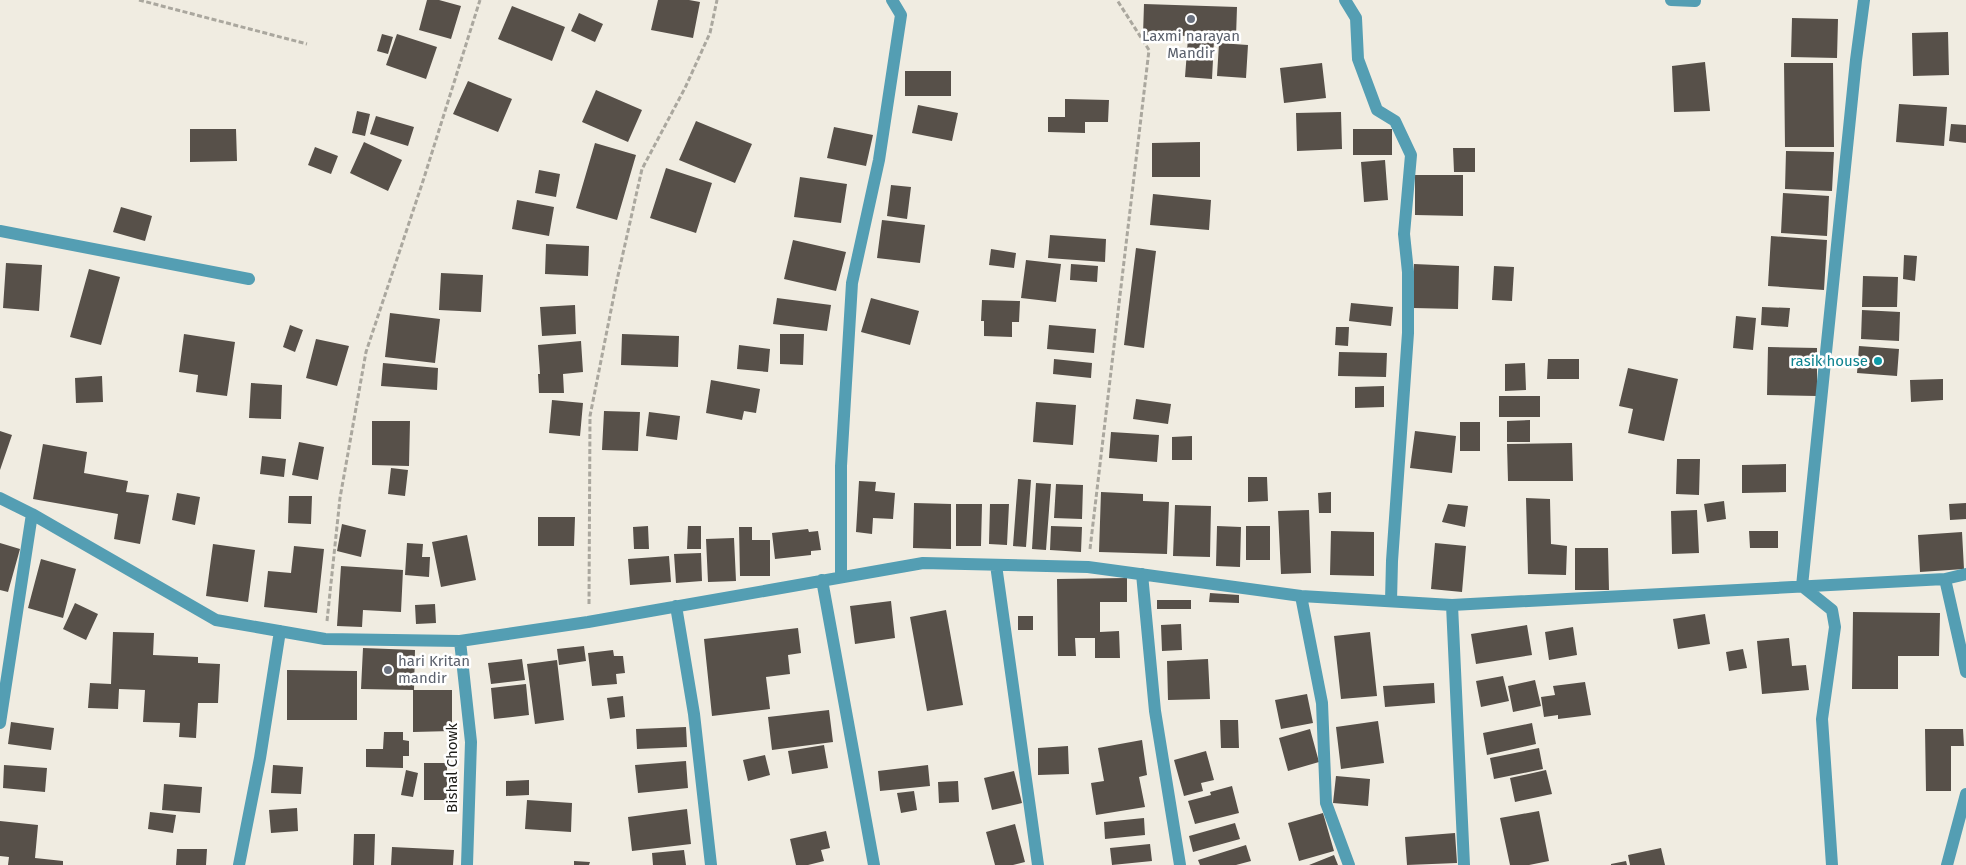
<svg xmlns="http://www.w3.org/2000/svg" width="1966" height="865" viewBox="0 0 1966 865" font-family="'Fira Sans',sans-serif">
<rect width="100%" height="100%" fill="#f0ece1"/>
<path fill="#575049" d="M427 0H439L461 6 451 39 419 30Z
M658 0H689L700 2 693 38 651 30Z
M1144 4 1237 7 1236 37 1143 35Z
M512 6 565 27 552 61 498 39Z
M579 13 603 24 595 42 571 31Z
M1792 18 1838 19 1837 58 1791 57Z
M1948 32 1949 75 1913 76 1912 33Z
M382 34 393 37 388 54 377 51Z
M397 34 437 47 426 79 386 65Z
M1188 38 1214 40 1212 79 1185 77Z
M1219 43 1248 45 1246 78 1217 76Z
M1705 62 1710 111 1674 112 1672 66Z
M1322 63 1326 98 1284 103 1280 68Z
M1784 63H1833L1834 147H1785Z
M905 71H951V96H905Z
M468 81 512 99 498 132 453 114Z
M596 90 642 110 628 142 582 122Z
M1065 99 1109 100 1108 122H1085V133L1048 132V117H1065Z
M1899 104 1947 107 1944 146 1896 142Z
M918 105 958 113 952 141 912 133Z
M357 111 370 114 365 136 352 133Z
M1341 112 1342 149 1297 151 1296 113Z
M376 116 414 127 408 146 370 134Z
M696 121 752 144 735 183 679 160Z
M1951 124 1966 125V143L1949 141Z
M834 127 873 135 866 166 827 158Z
M190 129H236L237 161 190 162Z
M1353 129H1392V155H1353Z
M364 142 402 160 388 191 350 173Z
M1200 142V177H1152V143Z
M595 143 636 155 617 220 576 208Z
M315 147 338 156 331 174 308 165Z
M1453 148H1475V172H1454Z
M1786 151 1834 152 1832 191 1785 189Z
M1385 160 1388 200 1364 202 1361 162Z
M666 168 712 183 696 233 650 218Z
M539 170 560 174 556 197 535 193Z
M1415 175H1463V216L1415 215Z
M800 177 847 184 841 223 794 217Z
M891 185 911 187 907 219 887 216Z
M1783 193 1829 196 1827 236 1781 233Z
M1153 194 1211 200 1209 230 1150 225Z
M517 200 554 207 549 236 512 229Z
M121 207 152 216 145 241 113 232Z
M882 220 925 225 920 263 877 258Z
M1050 235 1106 239 1105 262 1048 258Z
M1771 236 1827 240 1824 290 1768 286Z
M793 240 846 252 836 291 784 279Z
M546 244 589 246 588 276 545 274Z
M1136 248 1156 251 1144 348 1124 345Z
M991 249 1016 253 1014 268 989 265Z
M1904 255 1917 256 1915 281 1903 279Z
M1026 260 1061 264 1056 302 1021 298Z
M6 263 42 265 39 311 3 308Z
M1071 264 1098 266 1097 282 1070 280Z
M1414 264 1459 266 1458 309 1413 308Z
M1494 266 1514 267 1512 301 1492 300Z
M89 269 120 277 101 345 70 337Z
M441 273 483 275 481 312 439 310Z
M1863 276 1898 277 1897 307H1862Z
M777 298 831 305 827 331 773 324Z
M871 298 919 311 910 345 861 332Z
M982 300 1020 301 1019 322H1012V337L984 336V321H981Z
M1351 303 1393 307 1391 326 1349 321Z
M575 305 576 334 542 336 540 307Z
M1762 307 1790 308 1788 327 1761 325Z
M1862 310 1900 312 1899 341 1861 339Z
M390 313 440 319 435 363 385 357Z
M1736 316 1756 318 1753 350 1733 348Z
M290 325 303 330 295 352 283 347Z
M1049 325 1096 329 1094 353 1047 349Z
M1336 327H1349L1348 346 1335 345Z
M184 334 235 342 227 396 196 392 198 375 179 372Z
M622 334 679 336 678 367 621 365Z
M780 334H804L803 365 780 364Z
M316 339 349 346 337 386 306 378Z
M581 341 583 372 563 374 564 393H539L538 374H540L538 345Z
M739 345 770 349 768 372 737 369Z
M1859 346 1899 349 1897 376 1857 373Z
M1768 347 1817 348V396L1767 395Z
M1339 352 1387 353 1386 377 1338 376Z
M1054 359 1092 363 1091 378 1053 374Z
M1548 359H1579V379H1547Z
M383 363 438 368 437 390 381 386Z
M1525 363 1526 390 1505 391V364Z
M1628 368 1678 379 1664 441 1628 433 1633 409 1619 406Z
M102 376 103 402 76 403 75 378Z
M1943 379V400L1911 402 1910 380Z
M711 380 760 389 756 413 744 411 742 420 706 413Z
M251 383 282 385 281 419 249 418Z
M1384 386V407L1355 408V387Z
M1499 396H1540V417H1499Z
M1136 399 1171 404 1168 424 1133 419Z
M552 400 583 403 580 436 549 433Z
M1036 402 1076 405 1073 445 1033 442Z
M604 411 640 412 638 451 602 450Z
M649 412 680 416 677 440 646 436Z
M1530 420V442H1507V421Z
M372 421H410L409 466 372 465Z
M1460 422H1480V451H1460Z
M0 431 12 435 0 470Z
M1415 431 1456 436 1452 473 1410 468Z
M1111 432 1159 435 1157 462 1109 458Z
M1192 436V460H1172V437Z
M299 442 324 447 318 480 292 475Z
M1572 443 1573 481H1508L1507 444Z
M43 444 87 452 84 473 128 481 126 492 149 495 140 544 114 539 118 514 33 499Z
M262 456 286 459 284 477 260 474Z
M1677 459H1700L1699 495 1676 494Z
M1786 464V492L1742 493V465Z
M391 468 408 470 405 496 388 494Z
M1248 477H1267L1268 501 1248 502Z
M1018 479 1031 480 1026 547 1013 546Z
M859 481 876 482 875 491 895 493 893 519 873 518 872 534 856 532Z
M1036 483 1051 484 1046 550 1032 549Z
M1056 484 1083 485 1082 519 1054 518Z
M1101 492 1143 494V501L1169 502 1167 554 1099 552Z
M1331 492V513H1319L1318 493Z
M177 493 200 497 195 525 172 520Z
M289 496H312L311 524 288 523Z
M1526 498 1550 499 1551 544 1567 546 1566 575 1528 574Z
M1724 501 1726 519 1707 522 1704 504Z
M914 503 951 504V549L913 548Z
M1966 503V519L1950 520 1949 504Z
M956 504H982L981 546H956Z
M990 504H1009L1007 545 989 544Z
M1448 504 1468 506 1465 527 1442 522Z
M1175 505 1211 506 1210 557 1173 556Z
M1309 510 1311 573 1281 574 1278 511Z
M1697 510 1699 553 1672 554 1671 511Z
M538 517H575L574 546H538Z
M342 524 366 530 361 557 337 551Z
M648 526 649 549H634L633 527Z
M688 526H701V549H687Z
M1051 526 1082 527 1081 552 1050 550Z
M1217 526 1241 527 1240 567 1216 566Z
M1246 526H1270V560H1246Z
M739 527H752V540H770V576H740Z
M808 529 809 532 818 531 821 550 811 551V555L775 559 772 533Z
M1331 531 1374 532V576L1330 575Z
M1749 531H1778V548H1750Z
M1962 532 1964 569 1920 572 1918 535Z
M467 535 476 580 441 587 432 542Z
M734 538 736 581 708 582 706 539Z
M0 543 20 549 8 592 0 590Z
M407 543 423 544 422 557H430L429 577 405 575Z
M1435 543 1466 546 1462 592 1431 589Z
M213 544 255 550 248 602 206 596Z
M294 546 324 549 317 613 264 607 268 571 291 573Z
M1575 548H1608L1609 590H1575Z
M701 553 702 581 676 583 674 554Z
M669 556 671 582 630 585 628 559Z
M41 559 76 569 63 618 28 608Z
M341 566 403 570 401 612 363 610 362 627 337 626Z
M1127 578V602H1100V632L1119 631 1120 658H1095V638H1075L1076 656H1058L1057 579Z
M1210 593 1239 595V603L1209 602Z
M1157 600H1191V609H1157Z
M891 601 895 638 855 644 850 606Z
M75 603 98 614 86 640 63 629Z
M435 604 436 623 416 624 415 605Z
M946 610 963 705 927 711 910 617Z
M1853 612 1940 613 1939 656H1898V689H1852Z
M1705 614 1710 644 1678 649 1673 619Z
M1018 616H1033V630H1018Z
M1181 624 1182 650 1162 651 1161 625Z
M1527 625 1532 655 1476 664 1471 634Z
M1573 627 1577 655 1549 660 1545 632Z
M798 628 801 653 788 655 790 674 766 677 770 709 712 716 704 639Z
M113 632 154 633 153 655 198 657V663L220 664 218 703H198L196 738 179 737 180 723 143 722 145 690 119 689 118 709 88 708 90 683 111 684Z
M1370 632 1377 696 1341 699 1334 636Z
M1789 638 1792 666 1806 665 1809 690 1762 694 1757 641Z
M584 646 586 661 559 665 557 649Z
M363 648 415 650 414 690 361 689Z
M1743 649 1747 668 1729 671 1726 652Z
M613 650 614 656H623L625 673 616 674 617 684 592 686 588 653Z
M522 659 525 680 491 684 488 663Z
M1208 659 1210 699 1168 700 1167 661Z
M557 660 564 720 535 724 527 664Z
M287 670 357 671V720H287Z
M1503 676 1509 701 1481 707 1476 681Z
M1535 680 1541 706 1513 712 1508 686Z
M1585 682 1591 715 1558 719V715L1544 717 1541 697 1555 695 1553 686Z
M1434 683 1435 703 1385 707 1383 686Z
M526 684 529 715 494 719 491 688Z
M413 690H452V731L413 732Z
M1307 694 1313 723 1281 729 1275 700Z
M623 696 625 717 610 719 607 698Z
M829 710 833 742 772 750 768 717Z
M1220 720H1238L1239 748H1221Z
M1378 721 1384 763 1341 769 1336 727Z
M11 722 54 728 51 750 8 744Z
M1532 723 1536 744 1487 755 1483 733Z
M686 727 687 747 637 749 636 729Z
M1310 729 1319 762 1288 771 1279 738Z
M1925 729H1963L1964 746H1951V791H1926Z
M384 732H403V740L409 741V756H403V768L366 767V749H383Z
M1142 740 1147 775 1139 777 1145 807 1096 815 1091 783 1104 781 1098 748Z
M824 745 828 768 792 774 788 751Z
M1068 746 1069 774 1038 775V748Z
M1539 748 1543 769 1494 779 1490 758Z
M1206 751 1214 780 1201 783 1203 791 1184 796 1174 760Z
M765 755 770 775 748 781 743 760Z
M686 761 688 788 638 793 635 765Z
M424 763H447V800H424Z
M4 765 47 768 45 792 3 788Z
M273 765 303 767 301 794 271 793Z
M928 765 930 786 880 791 878 771Z
M406 770 418 773 413 797 401 795Z
M1546 770 1552 794 1515 802 1510 778Z
M1014 771 1022 803 992 810 984 778Z
M1336 776 1370 779 1368 806 1333 803Z
M529 780V795L506 796V781Z
M958 781 959 802 939 803 938 782Z
M164 784 202 787 200 813 162 810Z
M1232 786 1239 813 1195 824 1188 801 1211 795 1210 792Z
M914 791 917 810 901 813 897 793Z
M527 800 572 803 571 832 525 829Z
M297 808 298 831 271 833 269 810Z
M687 809 691 844 632 851 628 817Z
M1539 811 1549 861 1529 865H1510L1500 818Z
M150 812 176 815 173 833 148 829Z
M1323 813 1334 851 1299 861 1288 823Z
M1144 818 1145 835 1105 839 1104 822Z
M0 821 38 825 35 858 63 861V865H8L9 857 0 856Z
M1235 823 1240 839 1193 852 1189 836Z
M1015 824 1025 862 1013 865H995L986 832Z
M826 831 830 848 821 850 824 861 808 865H796L790 839Z
M1455 833 1457 863 1407 865 1405 837Z
M354 834H375L374 865H353Z
M1150 844 1152 861 1112 865 1110 848Z
M1246 845 1251 861 1236 865H1200L1198 860Z
M392 847 454 850 453 865H391Z
M1661 848 1665 865H1630L1628 855Z
M177 849H207L206 865H176Z
M684 850 686 865H653L652 853Z
M1334 855 1338 865H1309Z
M574 861 590 862 589 865H574Z
M1626 861 1627 865H1611V864Z"/>
<g fill="none" stroke-linecap="round" stroke-linejoin="round">
<path stroke="#aaa79e" stroke-width="3" stroke-dasharray="5 2.5" stroke-linecap="butt" d="M139 0 307 44
M1090 549 1149 50 1117 0
M589 604 590 416 617 280 642 169 685 88 710 33 717 0
M327 621 340 498 366 352 423 181 480 0"/>
<path stroke="#549eb3" stroke-width="12" d="M1345 0 1356 18 1358 59 1377 110 1395 121 1411 155 1404 234 1408 272V333L1392 561 1391 601
M1671 0 1695 1
M0 231 249 279
M0 498 32 514 216 620 325 639 460 641 588 622 923 563 1088 567 1301 596 1452 605 1945 579 1966 574
M996 565 1038 865
M1142 574 1155 711 1180 865
M841 577V466L852 283 879 160 901 15 892 0
M1945 579 1966 672
M822 580 874 865
M1301 596 1322 703 1326 803 1349 865
M1452 605 1464 865
M676 606 694 714 711 865
M460 641 471 742 467 865
M0 723 32 514
M239 865 260 758 280 631
M1832 865 1822 719 1835 627 1832 610 1802 586 1856 60 1864 0
M1947 865 1966 794"/>
</g>
<g fill="#6b7280" stroke="#fff" stroke-width="2">
<circle cx="1191" cy="19" r="5"/>
<circle cx="388" cy="670" r="5"/>
</g>
<circle fill="#0f9aa8" stroke="#fff" stroke-width="2" cx="1878" cy="361" r="5"/>
<g text-anchor="middle" stroke-width="5" stroke-linejoin="round" paint-order="stroke">
<g font-size="15" fill="#5b616d" stroke="#fff">
<text x="1191" y="41">Laxmi narayan<tspan x="1191" dy="17">Mandir</tspan></text>
<text x="398" y="666" text-anchor="start">hari Kritan<tspan x="398" dy="17">mandir</tspan></text>
</g>
<g font-size="15" fill="#0d838f" stroke="#fff" text-anchor="end">
<text x="1868" y="366">rasik house</text>
</g>
<g font-size="15" fill="#21201c" stroke="#fff">
<text transform="translate(452 768) rotate(-90)" y="5">Bishal Chowk</text>
</g>
</g>
</svg>
